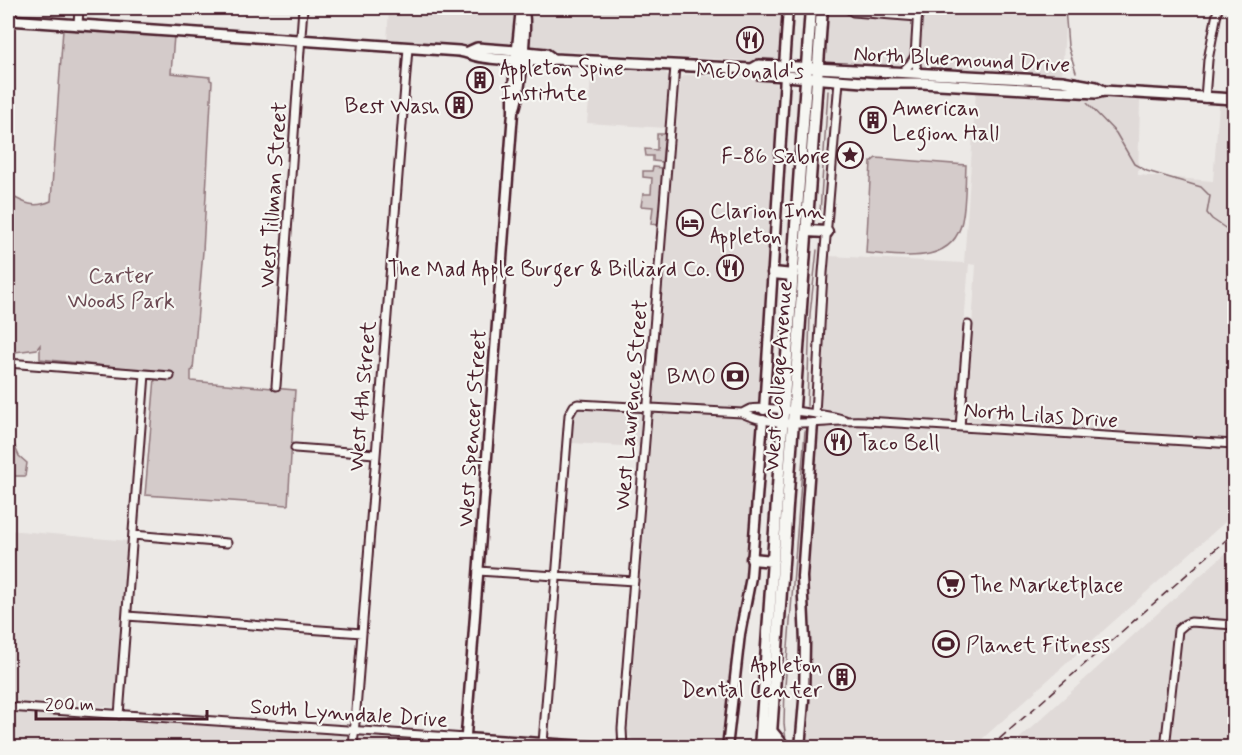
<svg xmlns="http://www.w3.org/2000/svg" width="1242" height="755" viewBox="0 0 1242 755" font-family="Mynerve,sans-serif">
<rect width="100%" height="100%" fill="#ece9e6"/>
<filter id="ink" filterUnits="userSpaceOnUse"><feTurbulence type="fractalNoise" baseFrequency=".0167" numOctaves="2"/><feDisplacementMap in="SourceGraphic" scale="12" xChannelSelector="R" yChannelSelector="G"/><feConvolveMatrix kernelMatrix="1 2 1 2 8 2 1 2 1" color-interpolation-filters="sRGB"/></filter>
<g filter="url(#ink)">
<path fill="#e0dad8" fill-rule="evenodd" d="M389 8H515L512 39 508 45 503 47 387 42Z
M529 8H784L779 58 776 62 537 50 530 46 526 40Z
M829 8H1066L1062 79 830 64 826 60V50Z
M592 67 664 71 667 74 670 81 666 128 587 123Z
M686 75 772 80 777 85 780 93V112L762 373 758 402 756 457 748 565 728 692 724 734 718 744 699 745 635 742 629 736 628 731 672 171 680 83 681 78Z
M976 91 1140 101 1138 175 1213 181 1219 105 1234 106V514L973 747 811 748 808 742 811 641 807 582 829 256 964 263ZM969 264 976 265 966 415 969 421 976 424 1000 425 999 434 955 431Z
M581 407 643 413 640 447 572 443 574 410Z
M8 530 128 541 115 702 113 707 8 701Z
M1234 546V747H1171L1173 716 1167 725 1165 747 1009 748 1170 602Z
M8 712 345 735 347 736 346 747H8Z
M362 737 447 743 454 747H357L358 740Z"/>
<path fill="#d4cbca" stroke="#8f757a" stroke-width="1.5" d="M63 29 174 36 171 73 210 77V80L212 81 203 251 193 370 191 371V381L295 390 288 505 145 495 155 378 170 379 171 373 40 359V345L37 349 8 353V194C24 203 33 209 51 201Z
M657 134H665L662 162 653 161V156H646L645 149 657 150Z
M876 158 966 165C965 183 966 203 962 221 953 267 899 255 866 253L871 162Z
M653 167 663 168 658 225 651 224 653 207 641 206 643 194H651L652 178 643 177V171H652Z
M8 431 19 456 27 463 25 476H14L8 457Z"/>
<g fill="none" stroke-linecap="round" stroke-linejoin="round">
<path stroke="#886e73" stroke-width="1.5" d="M1065 8 1068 46 1076 72
M1087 103 1116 133 1134 164 1147 171 1201 187 1210 196 1207 213 1212 219 1234 234
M820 213 828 91
M807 406 810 314 817 250
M786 741 784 723 785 686 805 431"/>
<defs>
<path id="minor" d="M847 8 853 12 918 17
M78 25 79 8
M902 72 910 64 915 56
M917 72 915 56 918 8
M1205 98 1208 60 1218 8
M8 363 170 376
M276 386 303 8
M742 413C745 412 747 410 750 409 764 406 832 415 845 420
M815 414 823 273 839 81
M960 427 968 325
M295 448 375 454
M133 535 227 543
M478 571 634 581
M127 616 362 633
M8 707 466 738
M119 715 145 374
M543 743 569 415 574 406 578 404 742 413C780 431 826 419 866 421L1234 444
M353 748 408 48
M623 748 622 729 675 66
M1165 748 1178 630 1185 624 1191 622 1234 625"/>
<path id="tertiary" d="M784 66 788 8
M515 108C520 94 529 20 523 8
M764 410 785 76
M466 738 616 748
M465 748 513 112V87L521 8
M686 748H694
M727 748 740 634 751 577 763 420
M800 748 804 701 805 642 802 577 813 423"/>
<path id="secondary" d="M8 20 459 51C466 52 470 54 477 56 489 59 543 63 553 59L752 69 759 74 876 83H922L1096 93 1104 91 1234 99
M468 52 477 48 516 51 546 54 553 59
M752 69 759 65 1062 81 1096 87 1104 91"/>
<path id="primary" d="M807 231 827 232
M773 273 793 275
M752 559 773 561
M772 732 785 748
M760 748 811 8
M770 748 822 8"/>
</defs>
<use href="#minor" stroke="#4a1f2b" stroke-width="11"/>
<use href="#tertiary" stroke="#4a1f2b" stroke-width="13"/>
<use href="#secondary" stroke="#4a1f2b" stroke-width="14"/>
<use href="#primary" stroke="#4a1f2b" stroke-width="15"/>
<use href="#minor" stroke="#f6f6f2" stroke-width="7"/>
<use href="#tertiary" stroke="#f6f6f2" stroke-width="8"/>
<use href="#secondary" stroke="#f6f6f2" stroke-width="9"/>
<use href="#primary" stroke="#f6f6f2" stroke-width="10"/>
<path stroke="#4a1f2b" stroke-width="1.5" stroke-dasharray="9 4.5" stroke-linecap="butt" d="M989 748 1234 533"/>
</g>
</g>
<defs>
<symbol id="restaurant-ring" viewBox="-11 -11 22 22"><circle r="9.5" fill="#f6f6f2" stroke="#4a1f2b" stroke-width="1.5"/><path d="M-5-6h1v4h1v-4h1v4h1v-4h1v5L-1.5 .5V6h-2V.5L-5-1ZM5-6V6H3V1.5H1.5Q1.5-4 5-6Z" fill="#4a1f2b"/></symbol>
<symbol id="building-ring" viewBox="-11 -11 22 22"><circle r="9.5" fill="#f6f6f2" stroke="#4a1f2b" stroke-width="1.5"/><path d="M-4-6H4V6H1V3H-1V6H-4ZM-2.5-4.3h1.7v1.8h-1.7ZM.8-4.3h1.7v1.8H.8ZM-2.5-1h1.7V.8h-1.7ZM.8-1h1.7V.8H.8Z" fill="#4a1f2b"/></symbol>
<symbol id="sight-ring" viewBox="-11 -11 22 22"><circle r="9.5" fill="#f6f6f2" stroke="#4a1f2b" stroke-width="1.5"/><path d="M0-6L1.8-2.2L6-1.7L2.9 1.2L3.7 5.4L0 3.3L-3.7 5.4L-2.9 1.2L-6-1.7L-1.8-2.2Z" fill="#4a1f2b"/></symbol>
<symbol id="hotel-ring" viewBox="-11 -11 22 22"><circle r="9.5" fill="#f6f6f2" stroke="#4a1f2b" stroke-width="1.5"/><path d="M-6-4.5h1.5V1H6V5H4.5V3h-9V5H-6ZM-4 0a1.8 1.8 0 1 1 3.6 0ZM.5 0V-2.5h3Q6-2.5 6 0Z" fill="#4a1f2b"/></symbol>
<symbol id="bank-ring" viewBox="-11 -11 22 22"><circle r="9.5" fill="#f6f6f2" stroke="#4a1f2b" stroke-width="1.5"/><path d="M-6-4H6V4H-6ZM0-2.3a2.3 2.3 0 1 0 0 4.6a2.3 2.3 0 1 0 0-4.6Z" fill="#4a1f2b"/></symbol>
<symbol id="supermarket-ring" viewBox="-11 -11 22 22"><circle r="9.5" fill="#f6f6f2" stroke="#4a1f2b" stroke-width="1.5"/><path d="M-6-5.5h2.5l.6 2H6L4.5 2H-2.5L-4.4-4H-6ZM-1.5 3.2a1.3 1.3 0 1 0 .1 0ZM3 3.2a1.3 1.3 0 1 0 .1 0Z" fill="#4a1f2b"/></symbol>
<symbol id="stadium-ring" viewBox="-11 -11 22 22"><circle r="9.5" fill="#f6f6f2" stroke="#4a1f2b" stroke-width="1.5"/><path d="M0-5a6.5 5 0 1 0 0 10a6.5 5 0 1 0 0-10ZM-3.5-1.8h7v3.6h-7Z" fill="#4a1f2b"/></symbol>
</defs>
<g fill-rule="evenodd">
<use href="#restaurant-ring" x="735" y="25" width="30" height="30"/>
<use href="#building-ring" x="465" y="65" width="30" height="30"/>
<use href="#building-ring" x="444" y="90" width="30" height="30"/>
<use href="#building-ring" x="858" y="105" width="30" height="30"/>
<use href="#sight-ring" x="835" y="140" width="30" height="30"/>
<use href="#hotel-ring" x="675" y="208" width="30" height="30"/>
<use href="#restaurant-ring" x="715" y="253" width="30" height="30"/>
<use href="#bank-ring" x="720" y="361" width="30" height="30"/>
<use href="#restaurant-ring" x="823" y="427" width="30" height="30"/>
<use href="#supermarket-ring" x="936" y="569" width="30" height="30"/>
<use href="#stadium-ring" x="931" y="629" width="30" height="30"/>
<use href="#building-ring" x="827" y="662" width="30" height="30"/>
</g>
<g text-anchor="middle" stroke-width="4.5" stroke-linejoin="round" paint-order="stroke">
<g font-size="22" fill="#4a1f2b" stroke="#f6f6f2">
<text transform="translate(962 58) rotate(3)" y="8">North Bluemound Drive</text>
<text transform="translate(272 195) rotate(-86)" y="8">West Tillman Street</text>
<text transform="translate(777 376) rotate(-86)" y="8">West College Avenue</text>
<text transform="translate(361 396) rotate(-85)" y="8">West 4th Street</text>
<text transform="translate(630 405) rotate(-85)" y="8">West Lawrence Street</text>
<text transform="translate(1041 414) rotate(4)" y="8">North Lilas Drive</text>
<text transform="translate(471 428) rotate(-86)" y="8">West Spencer Street</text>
<text transform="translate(349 712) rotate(4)" y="8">South Lynndale Drive</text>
</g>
<g font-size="22" fill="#4a1f2b" stroke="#f6f6f2" text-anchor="start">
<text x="500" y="75">Appleton Spine<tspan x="500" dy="25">Institute</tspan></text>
<text x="750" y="78" text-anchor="middle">McDonald's</text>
<text x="440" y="113" text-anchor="end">Best Wash</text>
<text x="892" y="115">American<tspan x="892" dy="25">Legion Hall</tspan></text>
<text x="830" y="163" text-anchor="end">F-86 Sabre</text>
<text x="710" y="218">Clarion Inn<tspan x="710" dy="25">Appleton</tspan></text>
<text x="710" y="276" text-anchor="end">The Mad Apple Burger &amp; Billiard Co.</text>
<text x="716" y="384" text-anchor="end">BMO</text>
<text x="858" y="450">Taco Bell</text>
<text x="970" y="592">The Marketplace</text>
<text x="966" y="652">Planet Fitness</text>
<text x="822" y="672" text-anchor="end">Appleton<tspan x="822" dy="25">Dental Center</tspan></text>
</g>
<g font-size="22" fill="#6c4a53" stroke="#f6f6f2">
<text x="121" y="283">Carter<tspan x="121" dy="25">Woods Park</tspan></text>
</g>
</g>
<rect width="1242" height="755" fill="none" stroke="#f6f6f2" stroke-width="30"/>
<rect x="15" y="15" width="1212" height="725" fill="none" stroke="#4a1f2b" stroke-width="2" filter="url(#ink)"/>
<path d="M36 710v9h171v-9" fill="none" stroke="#4a1f2b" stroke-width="3"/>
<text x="45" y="710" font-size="18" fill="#4a1f2b" stroke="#f6f6f2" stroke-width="4.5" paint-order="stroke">200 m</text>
</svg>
